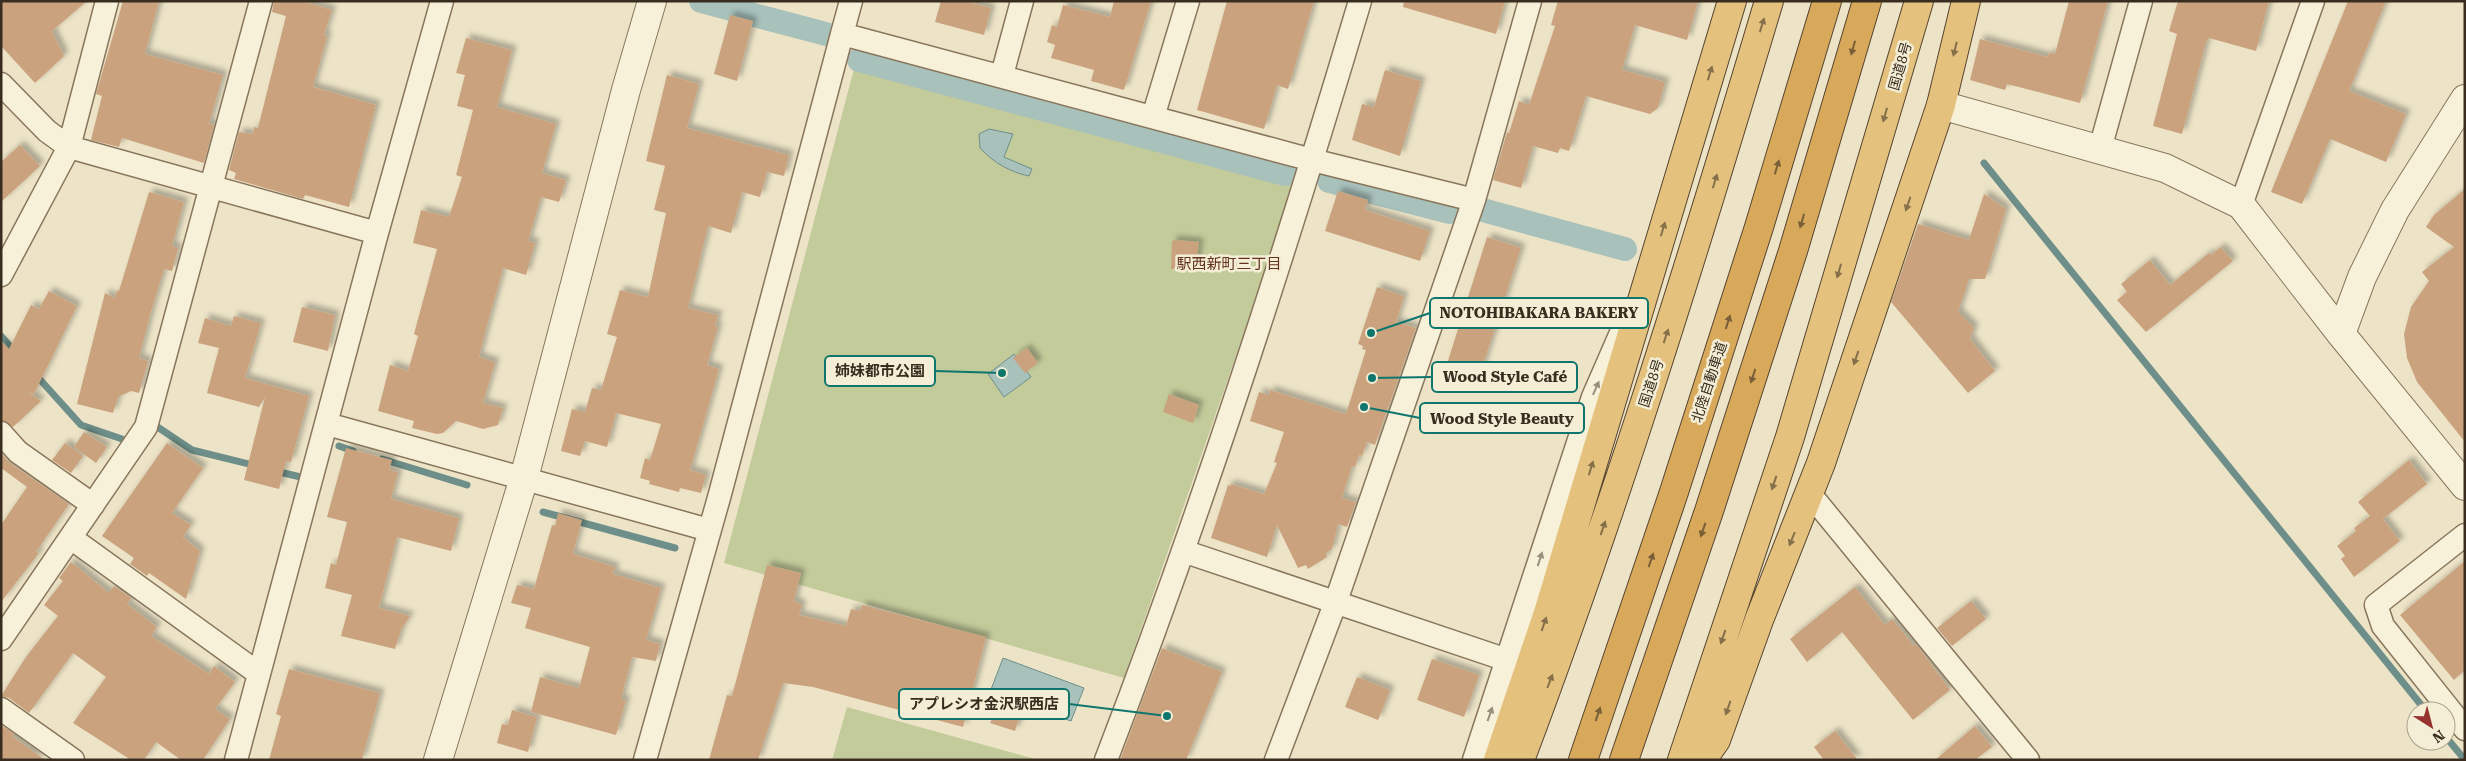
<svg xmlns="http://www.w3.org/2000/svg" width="2466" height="761" viewBox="0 0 2466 761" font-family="'Roboto Serif','Noto Sans JP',serif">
<defs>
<filter id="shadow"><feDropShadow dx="4.5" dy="-4.5" stdDeviation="2.5" flood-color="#0004"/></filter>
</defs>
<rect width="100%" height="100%" fill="#ede4c7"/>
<path fill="#c3cb9b" d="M855 65 1296 183 1124 678 724 563Z
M847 707 1039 760H832Z"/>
<path fill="#a8c1bb" stroke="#6e8f89" d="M989 129 1013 134 1004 157 1032 169 1029 176C1010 172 994 163 980 148L979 134Z
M1014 354 1031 377 1004 397 988 374Z
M1003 658 1084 688 1071 721 990 692Z"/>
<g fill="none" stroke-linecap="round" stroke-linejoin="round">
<path stroke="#6e8f89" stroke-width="7" d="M1984 163 2426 711
M1 336 16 353
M35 374 81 425 122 439
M153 424 192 450 257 466
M339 446 353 451
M382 459 467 485
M275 471 305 478
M543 512 675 548
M2446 737 2465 760"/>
<path stroke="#a8c1bb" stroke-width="24" d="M701 1 826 34
M859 60 1285 174
M1329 181 1449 212
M1479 209 1625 249"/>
</g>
<path fill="#caa27e" filter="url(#shadow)" d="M1 1H87L52 31 64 56 35 83 1 46Z
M123 1H159L145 54 223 75 209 124 214 125 204 163 122 138 119 147 91 140 102 96 96 94Z
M274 1H302L332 10 324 35 327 36 313 87 376 105 349 207 305 195 303 199 234 179 236 173 229 170 239 132 253 134 254 127 258 128 286 16 272 12Z
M941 1H965L991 8 984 35 935 22Z
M1114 1H1151L1124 90 1091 81 1094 70 1051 58 1055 45 1047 42 1052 25 1057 27 1063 5 1110 17Z
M1227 1H1314L1288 89 1277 85 1264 129 1197 110Z
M1404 1H1505L1496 34 1403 7Z
M1558 1H1698L1687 40 1635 25 1622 70 1665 82 1658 108 1650 114 1586 96 1569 151 1560 148 1558 153 1533 146 1521 188 1493 180 1507 132 1509 133 1519 101 1529 105 1555 26 1551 25Z
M2069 1H2108L2080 103 2007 84 2005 90 1970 80 1980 39 2048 57 2049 53 2055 54Z
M2178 1H2269L2256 51 2209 38 2206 42 2182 134 2153 126 2177 34 2169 31Z
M2348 1H2386L2349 91 2406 114 2386 162 2330 139 2302 204 2271 192Z
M730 15 753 21 737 81 714 74Z
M466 38 512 50 497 107 556 124 542 173 566 180 559 202 541 197 528 241 535 243 526 275 503 268 486 329 479 357 495 362 483 403 503 408 498 425 483 429 456 421 443 433 437 434 412 428 414 421 378 411 390 365 408 371 418 336 414 334 437 249 413 243 421 210 449 217 462 177 456 175 473 110 457 106 465 75 456 73Z
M1385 70 1421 81 1400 156 1352 140 1362 104 1374 107Z
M667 75 699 84 687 128 789 155 784 176 767 172 760 197 742 192 731 233 708 226 688 308 718 315 715 326 718 327 707 365 719 369 690 470 706 475 701 493 680 488 679 492 649 484 650 481 640 478 645 458 650 460 661 424 616 413 607 447 585 441 580 456 561 451 572 409 585 412 592 388 601 390 617 337 607 334 620 290 648 297 666 213 654 210 665 166 646 161Z
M20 145 40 166 1 202V162Z
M2465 189V442L2417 382 2407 358 2404 334 2411 307 2429 281 2422 272 2454 247 2426 227 2434 215Z
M1338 191 1368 200 1365 210 1430 231 1420 261 1325 231Z
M149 192 184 202 172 246 178 248 172 271 164 269 150 315 139 358 148 361 139 393 131 391 118 397 113 413 77 404 105 293 115 298 117 290 119 291Z
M1984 194 2006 209 1985 279H1969L1958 312 1974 328 1970 339 1995 371 1968 393 1891 302 1918 224 1969 240Z
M1487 237 1521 248 1480 374 1447 364Z
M1176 240 1199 242 1196 267H1193V269H1171L1172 241Z
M2221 247 2233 261 2146 332 2117 300 2127 292 2121 284 2150 260 2170 285 2209 253 2211 255Z
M1377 287 1404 296 1396 322 1416 328 1375 445 1367 442 1362 456 1359 455 1355 467 1352 466 1342 498 1356 502 1347 527 1338 524 1332 549 1326 553 1327 557 1308 569 1306 565 1298 568 1277 525 1267 557 1211 538 1228 485 1231 486V484L1264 494 1277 463 1274 462 1284 432 1250 421 1259 392 1269 395 1270 390 1346 414 1366 350 1362 349 1363 346 1358 344Z
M49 291 77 306 34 394 28 392 41 401 13 427 1 420V340L9 349 31 305 39 309Z
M302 307 335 315 328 351 293 342Z
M234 316 261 323 245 378 309 396 291 462 286 461 279 489 244 480 265 397 259 407 207 393 219 348 198 343 205 318 231 326Z
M1027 348 1038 363 1025 373 1013 358Z
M1169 394 1199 405 1193 423 1163 412Z
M84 432 107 447 96 463 74 447Z
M65 443 83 456 71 473 52 460Z
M167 443 203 468 172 513 191 525 183 537 200 551 186 599 149 573 147 576 130 564 134 558 102 536Z
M346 448 392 460 389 470 398 472 391 499 459 518 451 551 397 537 379 608 410 616 401 630 395 649 341 636 352 595 325 588 331 563 336 565 347 522 327 517Z
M1 453 10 463 69 504 36 552 39 553 1 602V525L27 487 1 468Z
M2409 460 2427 484 2383 519 2400 541 2354 577 2341 559 2345 556 2337 546 2356 531 2354 528 2370 516 2358 502Z
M558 513 582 520 573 554 615 567 613 574 661 588 646 640 660 644 656 661 632 657 621 699 626 700 616 735 531 712 540 677 579 688 590 647 525 628 531 608 511 603 517 585 534 589 552 525 555 526Z
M2465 561V670L2454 680 2400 615Z
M71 562 109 593 114 586 131 598 127 604 157 627 151 636 209 674 214 666 235 682 215 709 230 719 203 760H181L156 742 144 760H131L73 723 106 677 73 653 29 713 9 698 1 696 26 657 58 616 44 605 63 581 59 578Z
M767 565 801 573 794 601 802 605 799 615 846 626 851 609 860 611 862 605 986 637 963 727 813 687 783 683 758 760H709L727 695 732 696Z
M1855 587 1885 625 1892 619 1914 646 1916 644 1950 690 1913 720 1842 632 1807 662 1790 639Z
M1971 601 1986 619 1952 646 1937 628Z
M1162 648 1222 672 1186 760H1120Z
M1432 659 1479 675 1464 717 1417 700Z
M289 669 380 693 362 760H269L281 716 276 714Z
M1357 677 1390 690 1378 720 1345 707Z
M1001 702 1017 709 1015 713 1020 715 1015 731 990 723Z
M512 710 537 717 528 752 497 743 502 724 508 725Z
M1 725 14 734 12 736 45 760H1Z
M1975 726 1992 747 1975 760H1935Z
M1835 731 1858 760H1824L1814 747Z"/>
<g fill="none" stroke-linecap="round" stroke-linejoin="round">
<defs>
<path id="minor" d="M851 1 842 34 1312 160 1474 200
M1002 75 1022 1
M1 84 47 131 69 147 377 233
M1153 117 1188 1
M2100 149 2141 1
M2241 205 2313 1
M1 275 69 147 107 1
M327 424 709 530
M1 433 18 452 93 505
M1810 494 2028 760
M2465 535 2376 605 2383 626 2465 729
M71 538 258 673
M1183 551 1507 660
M1 639 146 427 261 1
M1 709 73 760
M236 760 377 233 442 1
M645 760 720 494 842 34
M1106 760C1202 511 1284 257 1360 1
M1276 760 1335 604 1474 200 1530 1
M1474 760 1593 397 1624 326"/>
<path id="tertiary" d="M1941 105 2165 168 2241 205 2341 334 2465 486
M2341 334 2362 277 2395 210 2465 99
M438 760 524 478 626 90 652 1"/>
<path id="trunk" d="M1498 760 1548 613 1732 1
M1520 760C1614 511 1693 256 1769 1
M1682 760 1790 437 1919 1
M1702 760 1716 740 1759 620 1821 463 1941 105 1966 1"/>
<path id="motorway" d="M1583 760 1673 495 1759 227 1827 1
M1624 760 1709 511 1793 251 1867 1"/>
</defs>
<use href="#minor" stroke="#88765c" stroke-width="25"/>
<use href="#tertiary" stroke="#88765c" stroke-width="30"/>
<use href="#trunk" stroke="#564430" stroke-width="30"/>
<use href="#motorway" stroke="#564430" stroke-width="30"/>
<use href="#minor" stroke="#f8f1da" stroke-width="22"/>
<use href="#tertiary" stroke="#f8f1da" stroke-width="28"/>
<use href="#trunk" stroke="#e4c27e" stroke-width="28"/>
<use href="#motorway" stroke="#d9a95b" stroke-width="28"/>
</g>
<defs><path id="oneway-solid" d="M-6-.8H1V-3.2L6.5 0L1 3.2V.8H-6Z" transform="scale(1.25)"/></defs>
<g fill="#86704a">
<use href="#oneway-solid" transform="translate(1762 25) rotate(-73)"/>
<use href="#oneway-solid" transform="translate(1955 49) rotate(104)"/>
<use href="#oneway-solid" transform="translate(1710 73) rotate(-73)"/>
<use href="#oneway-solid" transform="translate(1885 115) rotate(106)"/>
<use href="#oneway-solid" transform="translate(1715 181) rotate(-73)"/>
<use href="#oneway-solid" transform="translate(1908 204) rotate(109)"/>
<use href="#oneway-solid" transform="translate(1663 229) rotate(-73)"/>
<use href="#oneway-solid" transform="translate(1839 271) rotate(106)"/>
<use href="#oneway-solid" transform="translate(1666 336) rotate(-72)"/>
<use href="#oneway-solid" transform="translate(1856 358) rotate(109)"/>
<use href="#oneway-solid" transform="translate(1591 468) rotate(-73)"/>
<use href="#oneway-solid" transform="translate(1774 483) rotate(109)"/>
<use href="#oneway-solid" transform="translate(1603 528) rotate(-71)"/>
<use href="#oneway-solid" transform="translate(1792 539) rotate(112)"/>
<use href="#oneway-solid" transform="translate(1544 624) rotate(-71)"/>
<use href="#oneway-solid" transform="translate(1723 637) rotate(109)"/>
<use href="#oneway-solid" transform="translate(1550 681) rotate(-69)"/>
<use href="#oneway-solid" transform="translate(1728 708) rotate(109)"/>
</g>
<g fill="#795f38">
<use href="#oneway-solid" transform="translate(1853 48) rotate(106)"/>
<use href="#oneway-solid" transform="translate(1777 167) rotate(-73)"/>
<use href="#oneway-solid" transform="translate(1802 221) rotate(106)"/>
<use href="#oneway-solid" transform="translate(1728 322) rotate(-72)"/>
<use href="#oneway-solid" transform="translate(1753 376) rotate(108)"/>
<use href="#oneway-solid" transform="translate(1703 530) rotate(109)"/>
<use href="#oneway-solid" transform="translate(1651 560) rotate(-71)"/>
<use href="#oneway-solid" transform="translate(1598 714) rotate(-71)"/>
</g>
<g fill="#988f7d">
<use href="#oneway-solid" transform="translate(1596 388) rotate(-66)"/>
<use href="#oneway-solid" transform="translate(1540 559) rotate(-72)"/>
<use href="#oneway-solid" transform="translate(1490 714) rotate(-71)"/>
</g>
<g text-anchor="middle" stroke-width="5" stroke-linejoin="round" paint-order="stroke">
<g font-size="14" fill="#392d20" stroke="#f5eed6">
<text transform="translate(1900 66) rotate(-74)" y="5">国道8号</text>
<text transform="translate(1709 382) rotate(-72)" y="5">北陸自動車道</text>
<text transform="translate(1651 383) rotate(-72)" y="5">国道8号</text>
</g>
<g font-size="15" fill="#643220" stroke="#f5eed6">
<text x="1229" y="269">駅西新町三丁目</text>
</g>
</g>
<path fill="none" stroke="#0f766e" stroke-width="2" d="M1371 333L1430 313M1002 373L935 371M1372 378L1432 377M1364 407L1420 418M1167 716L1069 704"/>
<g fill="#0f766e" stroke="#f5eed6" stroke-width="2">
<circle cx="1371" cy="333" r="5"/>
<circle cx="1002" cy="373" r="5"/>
<circle cx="1372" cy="378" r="5"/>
<circle cx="1364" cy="407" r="5"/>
<circle cx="1167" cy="716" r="5"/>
</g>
<g fill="#f5eed6" stroke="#0f766e" stroke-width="2">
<rect x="1430" y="298" width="218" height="30" rx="5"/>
<rect x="825" y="356" width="110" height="30" rx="5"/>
<rect x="1432" y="362" width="145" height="30" rx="5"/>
<rect x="1420" y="403" width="164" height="30" rx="5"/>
<rect x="899" y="689" width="170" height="30" rx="5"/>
</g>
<g font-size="15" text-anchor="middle" font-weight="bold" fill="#392d20">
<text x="1539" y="318">NOTOHIBAKARA BAKERY</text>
<text x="880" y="376">姉妹都市公園</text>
<text x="1505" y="382">Wood Style Café</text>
<text x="1502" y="424">Wood Style Beauty</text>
<text x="984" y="709">アプレシオ金沢駅西店</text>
</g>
<rect width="2466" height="761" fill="none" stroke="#392d20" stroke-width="5"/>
<g transform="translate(2431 726) rotate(144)"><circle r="24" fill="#f5eed6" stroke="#aaa18d"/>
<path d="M0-4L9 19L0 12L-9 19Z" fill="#96332e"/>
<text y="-8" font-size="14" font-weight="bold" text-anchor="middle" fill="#392d20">N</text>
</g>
</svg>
